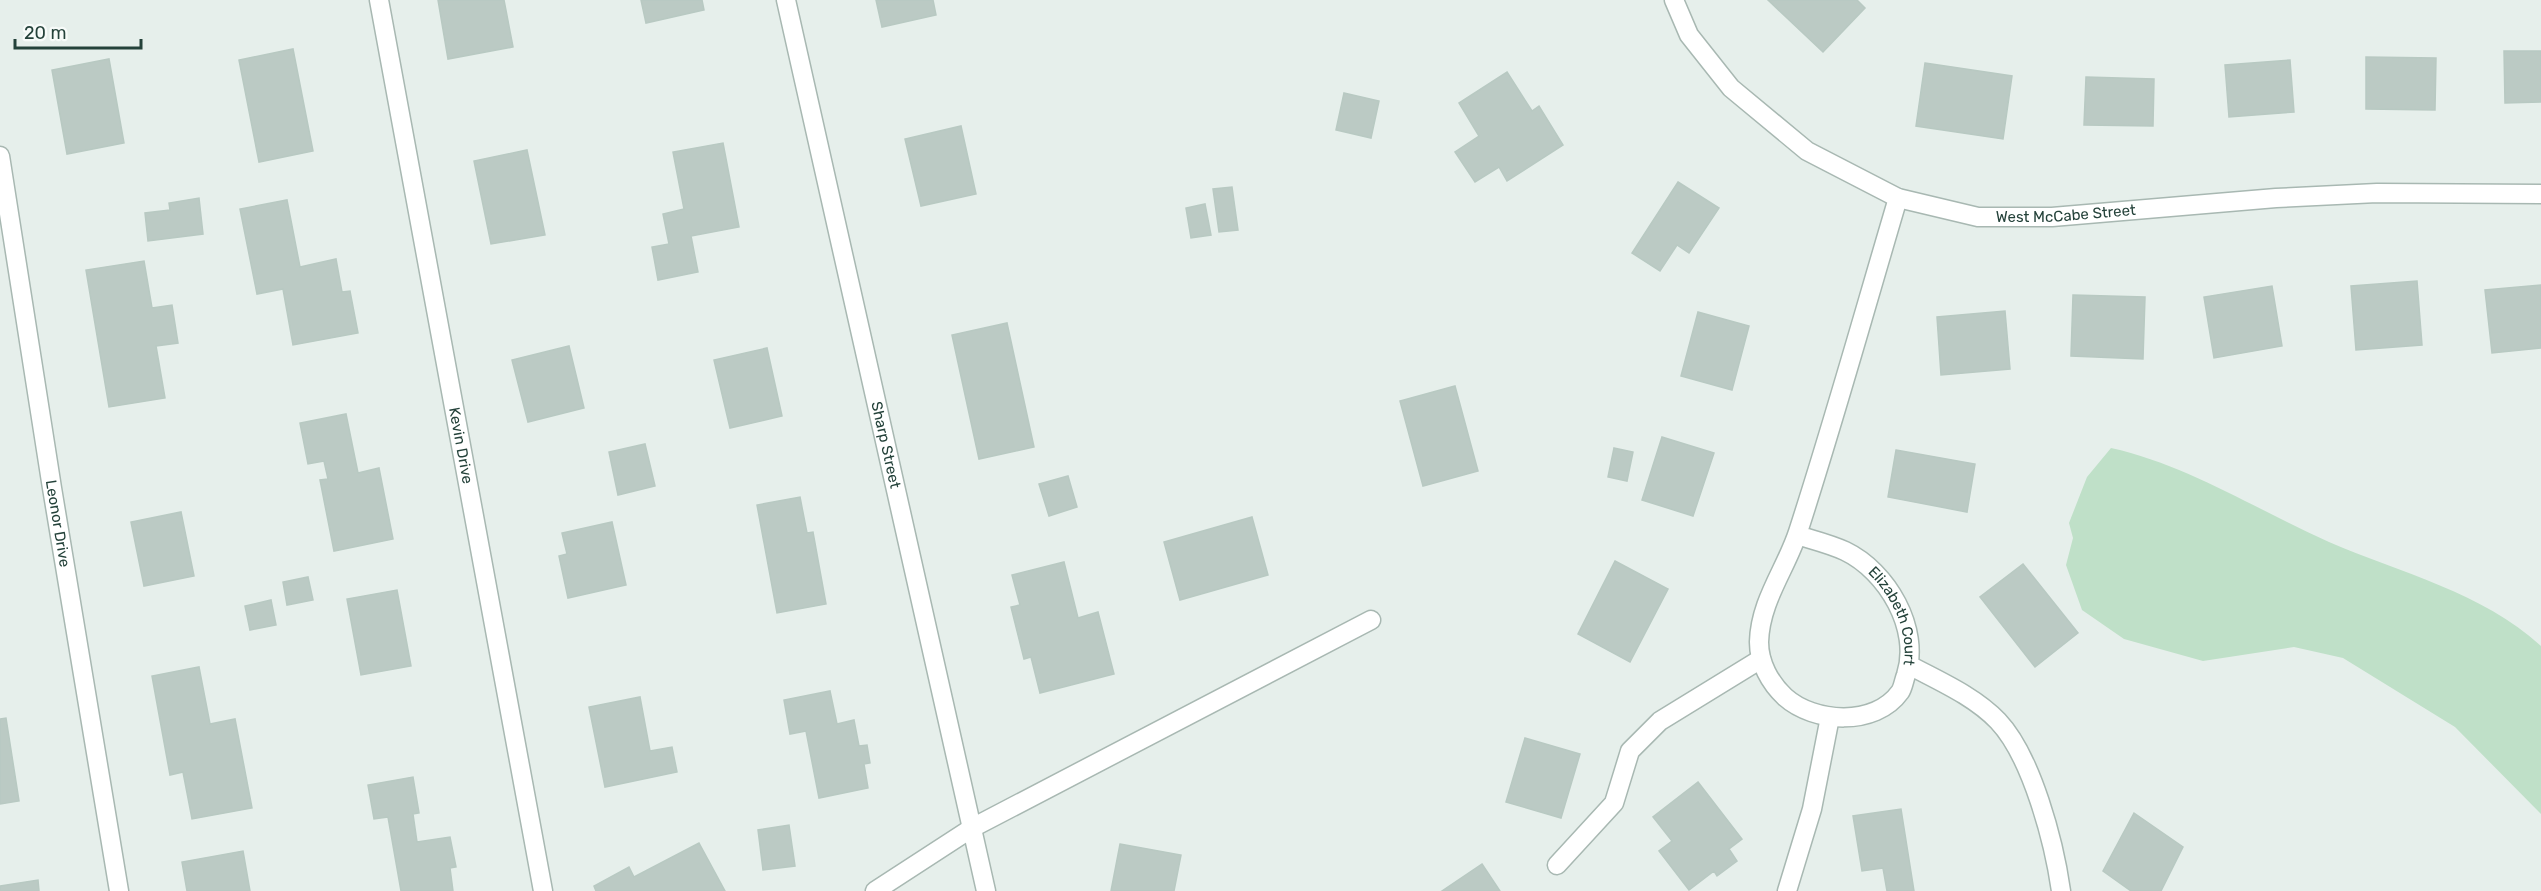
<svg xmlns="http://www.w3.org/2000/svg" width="2541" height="891" viewBox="0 0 2541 891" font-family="Rubik,sans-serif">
<rect width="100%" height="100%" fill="#e6efeb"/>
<path fill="#bfe0c8" d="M2111 448C2188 465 2257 510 2329 542 2401 573 2482 592 2541 646V814L2455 727 2343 658 2294 647 2203 661 2124 639 2082 610 2066 565 2073 538 2069 523 2087 477Z"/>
<path fill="#bbcac4" stroke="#b8c9c2" stroke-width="1.5" d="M438 0H504L513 47 448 59Z
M641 0H702L704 10 646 23Z
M876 0H933L936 15 882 27Z
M1768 0H1857L1865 8 1823 52Z
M293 49 313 151 259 162 239 60Z
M2504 51H2541V102L2505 103Z
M2366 57 2436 58 2435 110 2366 109Z
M109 59 124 143 67 154 52 70Z
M2290 60 2294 112 2229 117 2225 65Z
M1925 63 2012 76 2003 139 1916 126Z
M1507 72 1532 111 1539 106 1563 145 1507 181 1499 167 1475 182 1455 152 1479 136 1459 103Z
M2086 77 2154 79 2153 126 2084 125Z
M1344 93 1379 101 1371 138 1336 130Z
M961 126 976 194 921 206 905 139Z
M723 143 739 227 691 236 698 272 658 280 652 247 669 244 663 214 684 209 673 152Z
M527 150 545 235 491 244 474 161Z
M1678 182 1719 208 1689 253 1677 245 1660 271 1632 253Z
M1232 187 1238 230 1219 232 1213 189Z
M199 198 203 234 148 241 145 213 170 210 169 203Z
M287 200 300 267 336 259 342 292 350 291 358 333 293 345 283 289 257 294 240 209Z
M1205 204 1211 235 1191 238 1186 208Z
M144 261 152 308 172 305 178 343 156 346 165 398 109 407 86 270Z
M2417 281 2422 345 2356 350 2351 286Z
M2541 285V348L2492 353 2485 290Z
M2272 286 2282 346 2214 358 2204 297Z
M2073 295 2145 297 2143 359 2071 356Z
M2005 311 2010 369 1941 375 1937 317Z
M1698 312 1749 326 1732 390 1681 376Z
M1007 323 1034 447 979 459 952 335Z
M569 346 584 408 528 422 512 360Z
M767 348 782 416 730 428 714 360Z
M1455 386 1478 471 1423 486 1400 401Z
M346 414 358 473 379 468 393 539 334 551 320 480 328 479 324 461 308 464 300 423Z
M1662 437 1714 453 1693 516 1642 500Z
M645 444 655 486 618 495 609 452Z
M1614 448 1633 452 1627 481 1608 477Z
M1896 450 1975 464 1967 512 1888 497Z
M1068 476 1077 507 1049 516 1039 484Z
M800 497 807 533 813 532 826 604 777 613 757 505Z
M181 512 194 576 144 586 131 522Z
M1252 517 1268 575 1180 600 1164 542Z
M612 522 626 585 568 598 559 556 567 554 562 533Z
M1615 561 1668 589 1630 662 1578 634Z
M1064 562 1078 618 1098 612 1114 674 1040 693 1031 657 1024 659 1011 607 1020 605 1012 575Z
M2023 564 2078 633 2035 667 1980 597Z
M308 577 313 600 287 605 283 582Z
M397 590 411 666 361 675 347 599Z
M271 600 276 625 250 630 245 606Z
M199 667 210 724 235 719 252 808 192 819 183 772 170 775 152 676Z
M830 691 837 724 854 720 859 746 867 745 870 763 864 764 868 788 819 798 806 731 790 734 784 700Z
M640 697 650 751 672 747 677 772 605 787 589 707Z
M6 718 19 801 0 804V719Z
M1525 738 1580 754 1561 818 1506 802Z
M413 777 419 813 413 814 417 842 450 837 456 867 450 868 453 891H401L388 817 374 819 368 785Z
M1698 782 1742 839 1729 849 1737 861 1717 876 1714 871 1689 890 1659 851 1672 841 1653 817Z
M1901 809 1914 891H1887L1883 868 1862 871 1853 816Z
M2134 813 2183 847 2161 891H2131L2103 871Z
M789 825 795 866 763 870 758 830Z
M699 843 725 891H596L594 886 629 867 634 877Z
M1120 844 1181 855 1174 891H1111Z
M243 851 250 891H187L182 862Z
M1482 864 1500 891H1442Z
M38 880 39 891H0V886Z"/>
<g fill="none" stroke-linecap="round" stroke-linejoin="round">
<defs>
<g id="minor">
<path id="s1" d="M379 0 543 891"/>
<path id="s2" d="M786 0 986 891"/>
<path id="s3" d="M1674 0 1689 35 1731 88 1807 151 1898 198 1978 217H2052L2276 198 2377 193 2541 194"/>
<path id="s4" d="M0 156 52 488 119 891"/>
<path id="s5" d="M1797 535C1813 540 1830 544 1845 551 1887 571 1921 629 1906 675 1904 680 1903 688 1900 692 1875 727 1814 723 1785 697 1770 683 1759 663 1759 642 1760 601 1786 569 1798 532 1834 421 1865 309 1898 198"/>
<path d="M1909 665C1939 681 1974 696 1998 721 2032 757 2054 842 2061 891"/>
<path d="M1557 865 1614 803 1630 751 1660 721 1761 659"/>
<path d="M875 891 972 828 1371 620"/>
<path d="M1787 891 1812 809 1830 717"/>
</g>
</defs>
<use href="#minor" stroke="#a8b8b2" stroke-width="21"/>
<use href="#minor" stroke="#fff" stroke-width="18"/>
</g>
<g text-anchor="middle" stroke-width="4.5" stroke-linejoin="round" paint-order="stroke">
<g font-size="15" fill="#24423a" stroke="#f7fbf9">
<text dy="5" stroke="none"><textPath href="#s3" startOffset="477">West McCabe Street</textPath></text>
<text dy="5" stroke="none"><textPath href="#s2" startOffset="456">Sharp Street</textPath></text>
<text dy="5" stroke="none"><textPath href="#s1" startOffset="453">Kevin Drive</textPath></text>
<text dy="5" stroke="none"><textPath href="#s4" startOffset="372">Leonor Drive</textPath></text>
<text dy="5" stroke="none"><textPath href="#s5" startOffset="136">Elizabeth Court</textPath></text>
</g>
</g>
<path d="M15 39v9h126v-9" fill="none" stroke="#24423a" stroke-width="3"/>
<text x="24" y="39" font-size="18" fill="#24423a" stroke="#f7fbf9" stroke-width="4.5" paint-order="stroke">20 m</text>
</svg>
